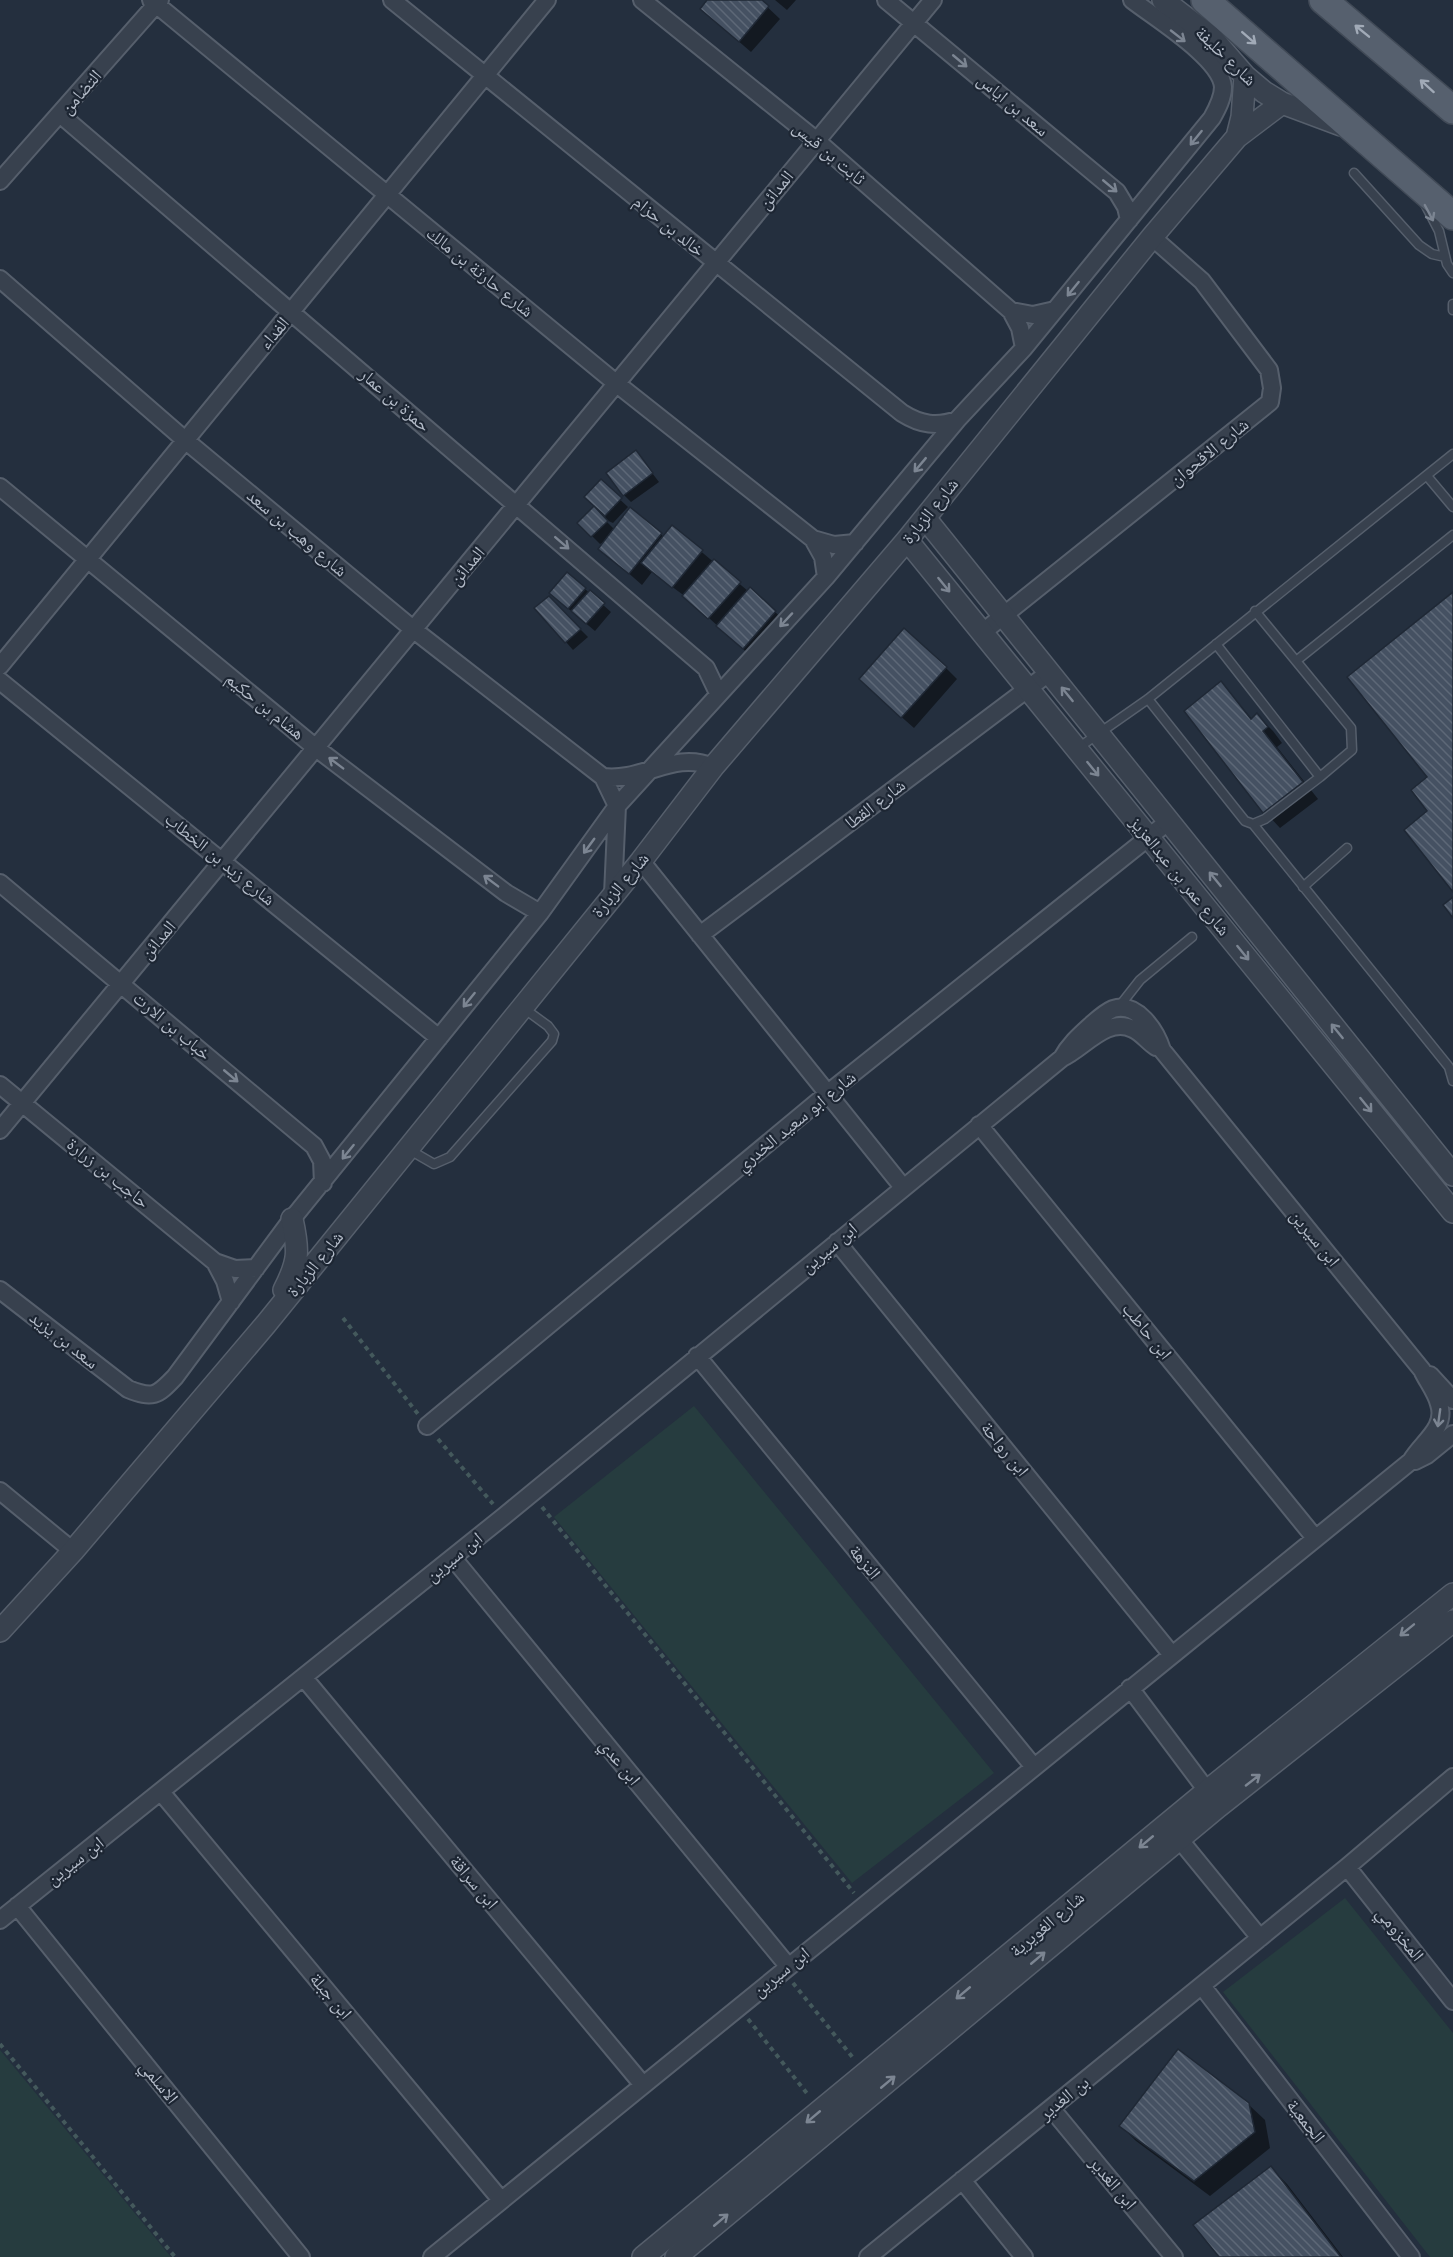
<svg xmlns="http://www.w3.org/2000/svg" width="1453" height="2257" viewBox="0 0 1453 2257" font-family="Quicksand,'Noto Naskh Arabic',sans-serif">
<defs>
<pattern id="building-back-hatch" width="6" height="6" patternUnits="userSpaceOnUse" patternTransform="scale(1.5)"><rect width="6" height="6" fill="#455162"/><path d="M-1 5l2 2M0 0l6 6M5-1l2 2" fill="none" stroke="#5d6877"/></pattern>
</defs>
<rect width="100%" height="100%" fill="#242f3e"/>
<path fill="#263c3f" d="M694 1406 994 1773 852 1883 554 1517Z
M1345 1898 1453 2033V2257H1430L1223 1992Z
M0 2050 171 2257H0Z"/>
<path fill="#0007" d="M709 0H760L780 19 751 52 714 20Z
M775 0H796L787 10Z
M636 452 659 482 631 502 624 495Z
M601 482 628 507 613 523 604 519 615 530 631 510 664 537 672 527 748 591 750 589 787 623 755 660 686 597 652 572 642 585 600 548 606 541 600 544 579 523 596 506Z
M585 589 611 612 595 631 558 600Z
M549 598 588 637 573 650 566 642Z
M946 668 957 679 914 728 872 691Z
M1221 683 1252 719 1257 715 1273 731 1282 743 1277 747 1318 799 1280 828 1265 812 1186 711Z
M1248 2104 1265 2120 1270 2148 1210 2196 1136 2141 1121 2126Z
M1271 2168 1287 2184 1343 2257H1221Z"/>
<path fill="url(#building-back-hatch)" stroke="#1f2835" stroke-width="1.5" d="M707 0H762L769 6 739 42 700 9Z
M636 450 653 473 623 496 606 473Z
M601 479 622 498 605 516 584 497Z
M594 506 608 521 591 537 577 523Z
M630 507 662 533 629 574 598 549Z
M672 525 703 550 672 588 641 563Z
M714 559 741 582 708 619 682 596Z
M567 572 586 588 568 609 549 593Z
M750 587 776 611 743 649 716 626Z
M590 590 605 603 586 624 571 611Z
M1453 592V892L1404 830 1427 811 1411 790 1427 777 1347 677Z
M549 596 581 629 565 643 534 608Z
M904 628 947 667 901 718 859 679Z
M1221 681 1251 719 1257 713 1268 727 1263 731 1303 782 1263 813 1184 711Z
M1453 897V918L1443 905Z
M1178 2049 1249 2103 1255 2132 1194 2181 1119 2126Z
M1271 2166 1341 2257H1219L1193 2225Z"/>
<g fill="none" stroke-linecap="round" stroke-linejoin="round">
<defs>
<path id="service" d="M1354 173 1419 245 1432 254 1445 257
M1425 204 1439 231 1447 264 1453 273
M1453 304V310
M1427 476 1453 507
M1216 644 1320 777 1352 750 1351 728 1255 611
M1296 661 1453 535
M1148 699 1245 821 1253 824 1265 819 1320 777
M1078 748 1148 699 1453 454
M1253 824 1449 1067 1453 1081
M1303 887 1347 848
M1118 1008 1140 980 1192 937
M408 1149 434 1164 450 1157 552 1041 554 1034 548 1026 522 1007"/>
<path id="minor" d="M151 0 617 384 813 539 834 545 855 543
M392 0 902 413C921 425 937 427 957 420
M642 0 817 141 1011 311 1020 328 1024 348
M886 0 1117 192 1126 207 1129 220
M61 115 706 668 718 693
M0 181 160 0
M0 279 185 440 414 630 603 777 617 806 613 894
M1011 311 1033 315 1055 310
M0 487 316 748 506 893 540 913
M813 539 823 557 826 577
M983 632 1270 402 1272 388 1269 370 1202 281 1152 237
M0 666 547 0
M0 681 439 1038
M603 777C643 782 674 750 713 767
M641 861 902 1186
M0 883 314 1146 322 1161 323 1183
M700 935 1050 672
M0 1085 215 1262 235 1269 256 1268
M979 1125 1315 1538
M0 1130 933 0
M837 1242 1172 1655
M215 1262 225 1281 231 1302
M0 1290 128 1389C153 1399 157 1396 175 1377L292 1219 540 913 617 806 826 577 957 420 1024 348 1212 118C1217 109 1223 98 1223 87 1221 58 1155 18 1132 0
M697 1356 1034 1767
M1430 1375 1453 1400
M427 1426 827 1094 1169 821
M1415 1461 1427 1455 1453 1434
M0 1491 73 1551
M453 1558 788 1966
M304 1678 643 2085
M1130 1688 1214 1800
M161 1792 501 2200
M1171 1829 1260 1938
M1347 1867 1453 2001
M17 1906 301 2257
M0 1920 503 1517 1062 1058C1084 1048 1107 1016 1133 1029 1142 1033 1148 1042 1156 1047
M1202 1986 1411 2257
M1051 2108 1174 2257
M962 2180 1024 2257
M432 2257 1411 1461C1422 1442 1447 1428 1439 1404 1436 1392 1427 1381 1422 1370L1162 1050C1156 1031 1137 1001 1113 1009 1104 1013 1097 1020 1090 1026 1079 1036 1069 1045 1062 1058
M868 2257 1347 1867 1453 1777"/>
<path id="tertiary" d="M1163 0 1211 37 1245 76 1264 92 1282 103 1341 125
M1237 137 1242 117 1245 76
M925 518 1453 1175
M907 540 1453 1212
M284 1290C299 1261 299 1251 292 1219
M0 1631 73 1551 266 1324 641 861 713 767 907 540 1152 237 1237 137 1282 103
M643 2257 1207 1791 1453 1594
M676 2257 1219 1806 1453 1621"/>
<path id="primary" d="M1205 0 1453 216
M1323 0 1453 110"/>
</defs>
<use href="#service" stroke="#565f6c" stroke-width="11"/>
<use href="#minor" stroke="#565f6c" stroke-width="20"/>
<use href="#tertiary" stroke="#565f6c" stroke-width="24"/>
<use href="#primary" stroke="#414a57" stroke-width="30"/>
<path stroke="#44595c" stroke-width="4" stroke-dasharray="4.5 4.5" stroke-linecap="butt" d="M343 1318 418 1414
M438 1439 493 1504
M542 1507 854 1893
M793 1983 854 2059
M748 2019 809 2096
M0 2044 175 2257"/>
<use href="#service" stroke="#38414e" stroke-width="8"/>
<use href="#minor" stroke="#38414e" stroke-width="16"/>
<use href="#tertiary" stroke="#38414e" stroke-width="21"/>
<use href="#primary" stroke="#56606e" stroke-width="27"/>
</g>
<defs><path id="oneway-shaft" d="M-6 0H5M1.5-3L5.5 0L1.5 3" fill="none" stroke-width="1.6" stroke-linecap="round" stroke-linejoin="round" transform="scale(1.5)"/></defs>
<g stroke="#a1aab7">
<use href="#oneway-shaft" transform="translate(1362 31) rotate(-141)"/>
<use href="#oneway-shaft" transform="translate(1249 38) rotate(41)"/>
<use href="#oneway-shaft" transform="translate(1427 86) rotate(-138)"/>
</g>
<g stroke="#7c8592">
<use href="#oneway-shaft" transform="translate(1178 36) rotate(38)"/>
<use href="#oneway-shaft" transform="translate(960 61) rotate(40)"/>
<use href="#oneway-shaft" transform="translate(1196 138) rotate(129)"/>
<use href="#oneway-shaft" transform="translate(1110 186) rotate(40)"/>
<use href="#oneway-shaft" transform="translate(1429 213) rotate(62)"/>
<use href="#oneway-shaft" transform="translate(1073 289) rotate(129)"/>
<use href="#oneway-shaft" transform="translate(920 465) rotate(130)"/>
<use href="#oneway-shaft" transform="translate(562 543) rotate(41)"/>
<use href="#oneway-shaft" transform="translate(944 585) rotate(51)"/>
<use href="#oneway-shaft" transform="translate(786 620) rotate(133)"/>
<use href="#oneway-shaft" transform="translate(1067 694) rotate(-129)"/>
<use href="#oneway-shaft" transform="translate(336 763) rotate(-143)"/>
<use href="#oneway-shaft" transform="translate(1093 769) rotate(51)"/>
<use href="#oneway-shaft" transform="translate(589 846) rotate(126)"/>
<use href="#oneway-shaft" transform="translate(1215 879) rotate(-129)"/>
<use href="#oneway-shaft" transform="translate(491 881) rotate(-143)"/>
<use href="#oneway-shaft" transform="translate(1243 953) rotate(51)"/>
<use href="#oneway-shaft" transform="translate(469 1000) rotate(129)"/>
<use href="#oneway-shaft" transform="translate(1337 1031) rotate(-129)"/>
<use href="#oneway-shaft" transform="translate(231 1076) rotate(40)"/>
<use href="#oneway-shaft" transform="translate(1366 1105) rotate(51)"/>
<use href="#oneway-shaft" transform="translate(348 1152) rotate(129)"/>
<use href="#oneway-shaft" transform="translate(1439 1418) rotate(98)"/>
<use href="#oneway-shaft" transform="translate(1407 1630) rotate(141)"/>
<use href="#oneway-shaft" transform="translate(1253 1780) rotate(-38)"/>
<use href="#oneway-shaft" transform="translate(1146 1842) rotate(140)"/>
<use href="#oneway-shaft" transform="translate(1038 1958) rotate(-40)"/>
<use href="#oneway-shaft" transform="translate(963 1993) rotate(140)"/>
<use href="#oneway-shaft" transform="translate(888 2082) rotate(-40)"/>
<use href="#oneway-shaft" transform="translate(813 2117) rotate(140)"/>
<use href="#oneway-shaft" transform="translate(721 2220) rotate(-40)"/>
</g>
<g text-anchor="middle" stroke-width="4.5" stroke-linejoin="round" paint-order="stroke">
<g font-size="18" fill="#b4bcc9" stroke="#1d2633">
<text transform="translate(1226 56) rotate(44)" y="6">شارع خليفة</text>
<text transform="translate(81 92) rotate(-49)" y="6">التضامن</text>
<text transform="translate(1013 105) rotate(40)" y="6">سعد بن اياس</text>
<text transform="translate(829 153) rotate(40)" y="6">ثابت بن قيس</text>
<text transform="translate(776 190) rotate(-51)" y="6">المدائن</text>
<text transform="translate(669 226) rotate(39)" y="6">خالد بن حزام</text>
<text transform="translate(480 272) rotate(39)" y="6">شارع حارثة بن مالك</text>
<text transform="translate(274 333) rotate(-50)" y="6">الفداء</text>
<text transform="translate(395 400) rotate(41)" y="6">حمزة بن عمار</text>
<text transform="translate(1209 452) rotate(-39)" y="6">شارع الاقحوان</text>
<text transform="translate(930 511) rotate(-51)" y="6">شارع الزبارة</text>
<text transform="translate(297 533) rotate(40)" y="6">شارع وهب بن سعد</text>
<text transform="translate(467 566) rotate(-50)" y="6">المدائن</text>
<text transform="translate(265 706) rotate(39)" y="6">هشام بن حكيم</text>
<text transform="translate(875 804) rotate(-37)" y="6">شارع القطا</text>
<text transform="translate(220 859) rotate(39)" y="6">شارع زيد بن الخطاب</text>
<text transform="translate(1180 876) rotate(51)" y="6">شارع عمر بن عبدالعزيز</text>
<text transform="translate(620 885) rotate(-50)" y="6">شارع الزبارة</text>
<text transform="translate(158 940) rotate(-50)" y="6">المدائن</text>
<text transform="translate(172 1026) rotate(40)" y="6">خباب بن الارت</text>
<text transform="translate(796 1121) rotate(-39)" y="6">شارع ابو سعيد الخدري</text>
<text transform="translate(108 1173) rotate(39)" y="6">حاجب بن زرارة</text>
<text transform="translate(1315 1238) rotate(51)" y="6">ابن سيرين</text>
<text transform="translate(829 1248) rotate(-40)" y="6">ابن سيرين</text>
<text transform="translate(315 1264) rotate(-51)" y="6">شارع الزبارة</text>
<text transform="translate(1147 1331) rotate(51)" y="6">ابن حاطب</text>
<text transform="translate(64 1340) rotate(38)" y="6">سعد بن يزيد</text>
<text transform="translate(1005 1449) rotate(51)" y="6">ابن رواحة</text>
<text transform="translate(454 1557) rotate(-39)" y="6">ابن سيرين</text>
<text transform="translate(865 1562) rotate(51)" y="6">النزهة</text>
<text transform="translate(620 1762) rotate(51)" y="6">ابن عدي</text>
<text transform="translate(75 1861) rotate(-38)" y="6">ابن سيرين</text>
<text transform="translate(474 1882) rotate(50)" y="6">ابن سراقة</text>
<text transform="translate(1047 1924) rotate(-40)" y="6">شارع الغويرية</text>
<text transform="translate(1400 1934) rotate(51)" y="6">المخزومي</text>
<text transform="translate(781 1972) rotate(-39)" y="6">ابن سيرين</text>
<text transform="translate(331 1996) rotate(50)" y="6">ابن جبلة</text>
<text transform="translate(159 2082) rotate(51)" y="6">الاسلمي</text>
<text transform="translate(1064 2098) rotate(-39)" y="6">بن الغدير</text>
<text transform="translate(1306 2121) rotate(52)" y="6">الجمعية</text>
<text transform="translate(1113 2183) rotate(50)" y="6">ابن الغدير</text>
</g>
</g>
</svg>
